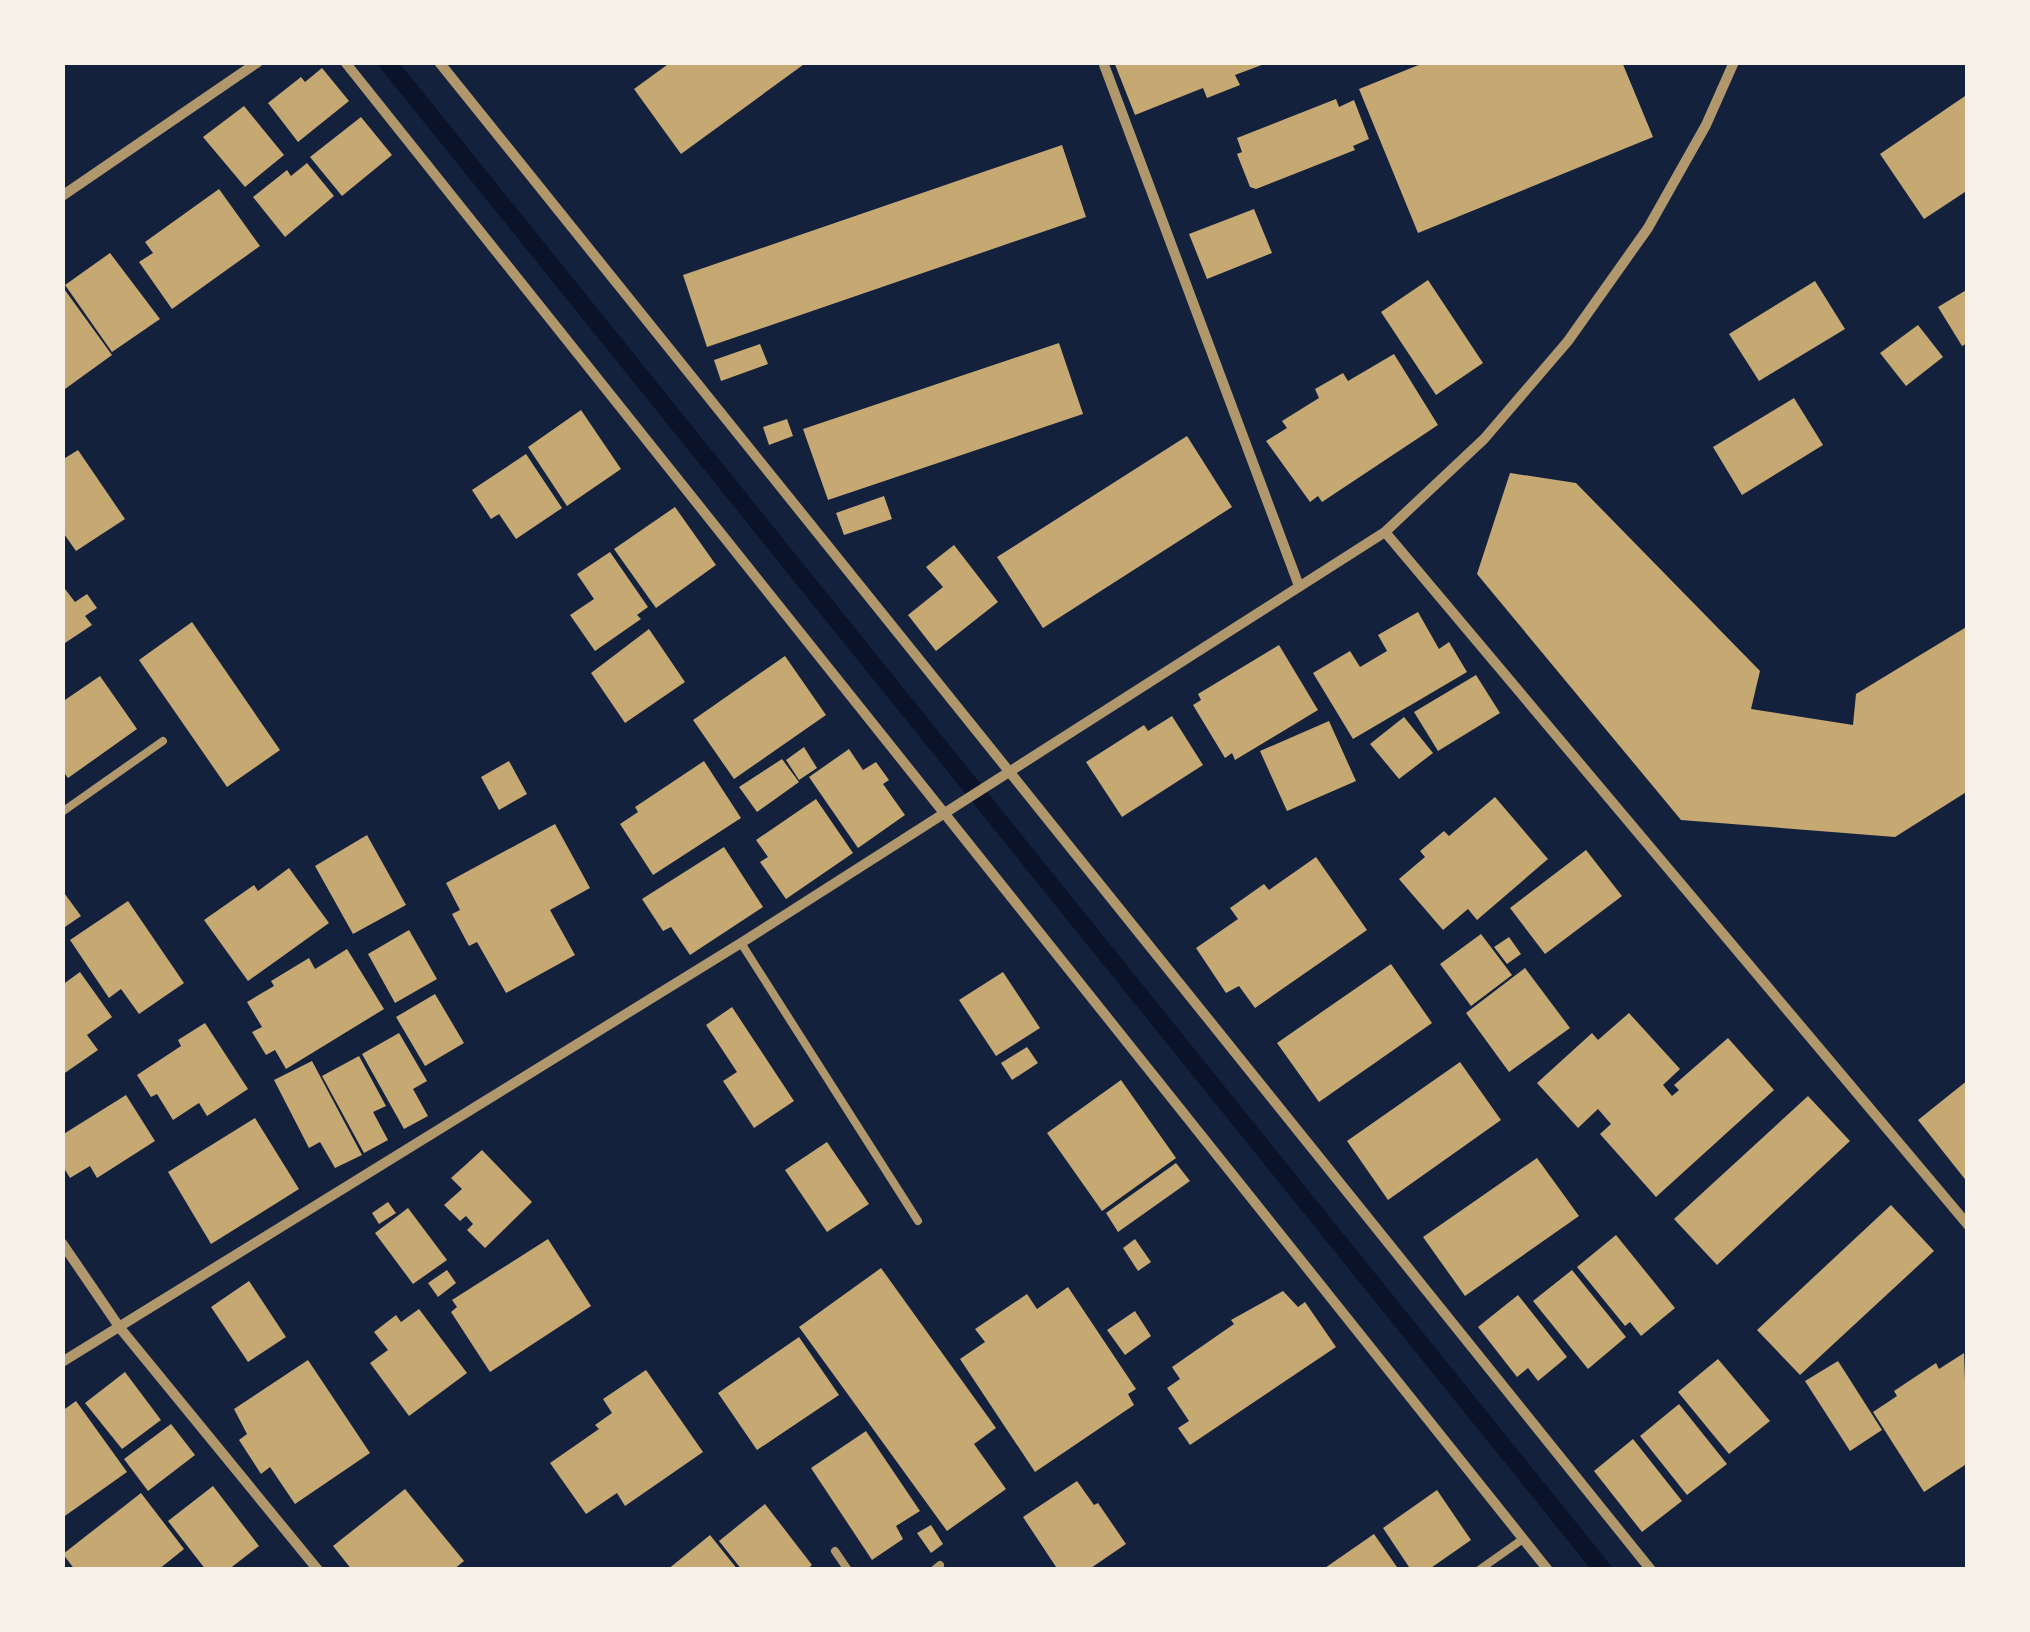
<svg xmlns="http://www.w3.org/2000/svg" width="2030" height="1632" viewBox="0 0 2030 1632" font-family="Signika,sans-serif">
<rect width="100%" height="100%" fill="#14213d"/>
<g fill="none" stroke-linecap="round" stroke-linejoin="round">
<path stroke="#0b132b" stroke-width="18" d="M387 62 1603 1570"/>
</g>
<path fill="#c6a872" d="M671 62H807L681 154 634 89Z
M1114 62H1267V63L1235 75 1240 85 1207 98 1203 88 1135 115Z
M1426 62H1622L1653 137 1418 233 1359 89Z
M322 68 349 101 298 142 268 103 301 77 305 82Z
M1968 94V190L1924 219 1880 154Z
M1336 99 1339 107 1354 100 1369 139 1353 146 1355 150 1256 189 1250 187 1237 154 1242 152 1237 138Z
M244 106 284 155 245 187 203 137Z
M361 117 392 155 342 196 310 157Z
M1062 145 1086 217 707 347 683 275Z
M307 163 334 196 285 237 253 197 287 170 291 176Z
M219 189 260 246 172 309 139 262 153 253 145 242Z
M1254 209 1272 253 1207 279 1189 234Z
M110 253 160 319 112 352 65 285Z
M1428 280 1483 363 1436 395 1381 312Z
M1815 281 1845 329 1759 381 1729 334Z
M62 286 112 355 65 389 62 385Z
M1968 289V343L1962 346 1938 307Z
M1918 325 1943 357 1906 386 1880 353Z
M1059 343 1083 414 828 500 803 429Z
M760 344 768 364 721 381 714 360Z
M1394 354 1438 425 1322 502 1318 496 1310 502 1266 441 1287 428 1282 421 1319 398 1315 389 1343 373 1348 381Z
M1794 398 1823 445 1742 495 1713 447Z
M581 410 621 469 567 506 528 447Z
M787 419 793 436 769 445 763 427Z
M1187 436 1232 507 1043 628 997 557Z
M78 450 125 519 76 551 62 531V460Z
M526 454 562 508 516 539 499 514 491 519 472 490Z
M1510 473 1576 483 1760 671 1751 709 1853 725 1856 694 1968 626V791L1895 837 1681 820 1477 574Z
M884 496 892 519 844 535 836 513Z
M675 507 716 565 656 608 614 549Z
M954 545 998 602 936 651 908 615 943 587 926 567Z
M610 552 648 607 637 615 641 619 595 651 570 615 594 599 577 574Z
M62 585 75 602 87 594 97 608 85 616 92 625 62 645Z
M1418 612 1439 649 1449 642 1467 672 1353 739 1313 673 1350 651 1360 667 1387 651 1378 635Z
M192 622 280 750 227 787 139 660Z
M649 629 685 682 625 723 591 673Z
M1279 645 1318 710 1235 760 1232 753 1225 758 1193 705 1201 700 1198 694Z
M785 656 826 715 734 779 693 720Z
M1476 675 1500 713 1438 751 1414 712Z
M100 676 137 729 68 778 62 770V702Z
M1172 716 1203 765 1122 817 1086 762 1144 725 1148 731Z
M1404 717 1433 753 1399 779 1370 744Z
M1329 721 1356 781 1287 811 1260 751Z
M804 747 817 768 799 780 786 760Z
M849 749 863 770 876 762 889 780 883 784 905 815 858 848 809 777Z
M782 759 799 782 757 812 739 787Z
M509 761 527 794 499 810 481 777Z
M704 761 741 818 653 875 620 824 638 812 635 807Z
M1495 797 1548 859 1477 920 1468 909 1443 930 1399 879 1425 857 1420 851 1444 831 1449 836Z
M816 799 853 853 786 899 760 862 768 857 756 840Z
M555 824 590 888 550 910 575 955 506 993 477 942 469 946 452 914 460 910 446 883Z
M367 835 406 905 353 934 315 866Z
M724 847 763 907 690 955 671 927 663 931 642 899Z
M1586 850 1622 896 1545 954 1510 908Z
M1316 857 1367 930 1255 1008 1239 986 1226 993 1196 948 1238 919 1230 908 1264 884 1269 890Z
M289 868 329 923 248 981 204 920 254 885 258 891Z
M62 890 81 916 62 929Z
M128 901 184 983 139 1014 121 989 109 998 70 940Z
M409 930 437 979 395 1003 368 954Z
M1481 934 1512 975 1471 1006 1440 964Z
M1509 937 1521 954 1507 964 1494 947Z
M347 949 384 1009 286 1069 275 1050 266 1055 252 1032 262 1027 247 1002 274 986 271 981 309 958 315 969Z
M1391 964 1432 1023 1319 1102 1277 1043Z
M1525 968 1570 1028 1509 1072 1466 1013Z
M80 972 112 1017 87 1035 98 1050 62 1075V985Z
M1003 972 1040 1028 996 1056 959 1000Z
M435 994 464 1043 425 1066 396 1017Z
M732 1007 794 1101 754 1128 723 1081 737 1072 706 1025Z
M1629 1013 1680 1069 1663 1085 1672 1096 1679 1090 1674 1085 1728 1038 1774 1090 1656 1197 1600 1134 1611 1124 1598 1109 1578 1128 1537 1083 1592 1033 1598 1040Z
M205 1023 248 1089 207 1116 199 1103 173 1120 157 1094 151 1097 137 1075 181 1046 178 1040Z
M399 1033 427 1081 413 1089 428 1116 404 1129 362 1054Z
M1027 1047 1038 1063 1012 1080 1001 1063Z
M359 1056 386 1106 373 1112 388 1140 364 1153 322 1076Z
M312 1061 362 1155 335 1168 320 1142 309 1148 274 1080Z
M1460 1062 1501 1120 1388 1200 1347 1141Z
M1121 1080 1176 1158 1102 1211 1047 1133Z
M1968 1080V1183L1918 1120Z
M126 1095 155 1141 97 1178 90 1166 70 1178 62 1165V1135Z
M1808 1096 1850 1141 1717 1265 1674 1219Z
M255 1118 299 1189 211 1244 168 1172Z
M827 1142 869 1204 827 1232 785 1170Z
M482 1150 532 1202 485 1248 467 1230 473 1224 466 1216 460 1221 444 1205 462 1189 451 1178Z
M1537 1158 1579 1216 1465 1296 1423 1237Z
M1176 1163 1190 1181 1118 1232 1106 1213Z
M388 1202 396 1213 379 1224 372 1213Z
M1891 1205 1934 1251 1800 1375 1757 1330Z
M408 1208 447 1260 413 1284 375 1233Z
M1616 1235 1675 1308 1641 1336 1630 1322 1625 1326 1577 1267Z
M548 1239 591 1306 490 1372 451 1312 457 1307 452 1300Z
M1135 1239 1151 1262 1138 1271 1123 1248Z
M881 1268 996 1428 974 1444 1006 1489 947 1531 799 1327Z
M447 1270 456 1283 438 1297 428 1283Z
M1572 1270 1626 1337 1588 1369 1533 1301Z
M249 1281 286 1337 248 1362 211 1307Z
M1068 1287 1136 1389 1128 1394 1134 1405 1035 1472 960 1359 985 1342 975 1329 1027 1294 1037 1309Z
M1283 1291 1298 1307 1305 1302 1336 1347 1190 1445 1178 1428 1189 1421 1167 1388 1180 1379 1172 1367 1234 1324 1231 1320Z
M1518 1295 1567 1357 1538 1381 1528 1368 1517 1377 1478 1327Z
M419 1309 467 1373 409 1416 370 1363 388 1350 374 1332 396 1315 401 1322Z
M1135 1311 1151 1336 1125 1355 1107 1330Z
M799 1337 839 1395 757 1450 718 1393Z
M1964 1353 1968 1463 1924 1492 1873 1412 1897 1396 1894 1391 1936 1363 1939 1369Z
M1718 1359 1770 1421 1729 1454 1678 1392Z
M308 1360 370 1453 295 1504 270 1467 261 1474 239 1440 247 1434 234 1409Z
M1838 1361 1882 1430 1850 1451 1805 1381Z
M646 1370 703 1452 625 1506 617 1493 586 1514 550 1463 599 1429 595 1425 612 1413 603 1399Z
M125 1372 161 1420 122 1449 85 1403Z
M76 1401 127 1472 62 1518V1411Z
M1679 1404 1727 1464 1687 1495 1640 1436Z
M171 1424 195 1455 148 1491 124 1459Z
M866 1431 920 1511 896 1526 903 1539 872 1560 811 1468Z
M1633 1439 1682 1501 1642 1532 1594 1471Z
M1077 1481 1094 1505 1098 1503 1126 1544 1088 1570H1058L1023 1517Z
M213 1486 259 1546 228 1570H206L168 1521Z
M405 1489 464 1561 453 1570H352L333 1546Z
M1437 1490 1471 1540 1428 1570H1411L1383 1528Z
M141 1493 184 1549 158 1570H75L63 1554Z
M765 1504 812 1565 806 1570H742L719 1541Z
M931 1525 943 1544 931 1553 917 1533Z
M1374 1534 1399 1570H1322Z
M710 1535 738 1570H667Z"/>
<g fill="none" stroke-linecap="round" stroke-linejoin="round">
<path stroke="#b1986c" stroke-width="8" d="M62 812 163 741
M741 943 918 1221
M835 1551 848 1570
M934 1570 940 1565
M1479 1570 1523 1539"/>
<path stroke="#b1986c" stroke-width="10" d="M345 62 1548 1570
M439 62 1651 1570
M1103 62 1299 586
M62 196 258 62
M1385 532 1968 1225
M62 1243 120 1328 318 1570
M62 1362 741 943 1385 532 1484 439 1568 341 1648 228 1706 125 1734 62"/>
</g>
<rect width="2030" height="1632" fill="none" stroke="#f6f1e7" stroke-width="130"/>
</svg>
